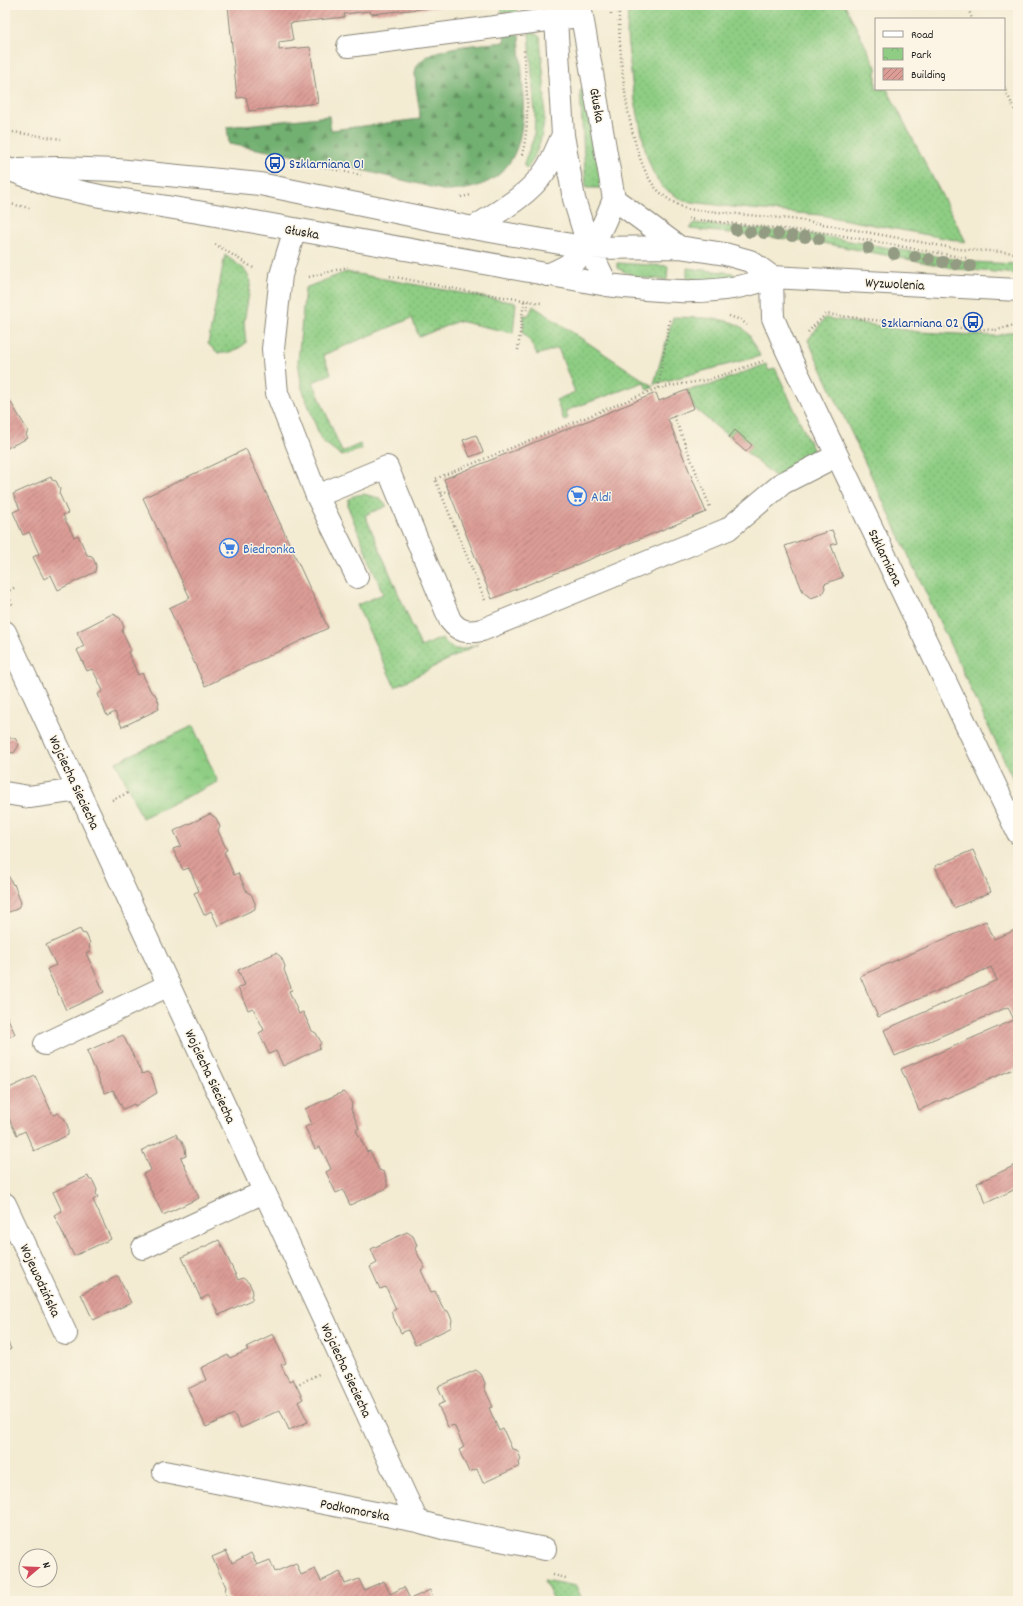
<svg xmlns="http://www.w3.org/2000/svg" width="1023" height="1606" viewBox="0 0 1023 1606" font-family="Dekko,sans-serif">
<defs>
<pattern id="grass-dots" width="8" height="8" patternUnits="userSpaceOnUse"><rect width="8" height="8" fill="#8ecd83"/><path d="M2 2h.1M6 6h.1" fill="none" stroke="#7aaf71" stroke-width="1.8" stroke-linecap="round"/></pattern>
<pattern id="forest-firs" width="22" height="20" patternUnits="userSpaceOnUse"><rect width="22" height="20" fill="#72b071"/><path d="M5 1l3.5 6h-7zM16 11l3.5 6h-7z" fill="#5d8e5c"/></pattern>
<pattern id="park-crowns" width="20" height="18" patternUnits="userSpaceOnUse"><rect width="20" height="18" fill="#8ecd83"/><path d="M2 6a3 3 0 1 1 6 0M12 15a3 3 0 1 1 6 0" fill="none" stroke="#7aaf71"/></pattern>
<pattern id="building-hatch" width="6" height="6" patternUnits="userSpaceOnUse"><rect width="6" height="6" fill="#dc9d96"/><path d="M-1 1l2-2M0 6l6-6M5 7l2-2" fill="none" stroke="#b27f7a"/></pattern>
</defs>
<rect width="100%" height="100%" fill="#fcf5e5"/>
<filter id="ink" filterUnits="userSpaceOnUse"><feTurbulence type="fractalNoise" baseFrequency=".025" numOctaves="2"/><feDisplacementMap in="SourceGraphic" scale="8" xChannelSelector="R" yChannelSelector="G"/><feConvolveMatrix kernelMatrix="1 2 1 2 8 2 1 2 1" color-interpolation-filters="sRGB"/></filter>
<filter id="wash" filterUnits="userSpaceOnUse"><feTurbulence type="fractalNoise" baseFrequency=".012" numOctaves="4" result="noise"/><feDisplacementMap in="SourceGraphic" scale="16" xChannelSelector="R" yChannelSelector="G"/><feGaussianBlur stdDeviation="0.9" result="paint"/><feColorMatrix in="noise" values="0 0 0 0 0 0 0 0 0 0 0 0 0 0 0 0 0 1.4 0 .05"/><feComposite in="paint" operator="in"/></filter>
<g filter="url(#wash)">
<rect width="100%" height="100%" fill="#f3ebd2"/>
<path fill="url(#grass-dots)" stroke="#557450" d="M501 5H517V12L502 13Z
M628 5H845L876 67V89H887L966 242 820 215 741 208 684 201 663 188 653 173 646 153 633 91 627 36Z
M529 32H533L540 37C543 80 554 132 527 169L524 166V163L534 137 535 115Z
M582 89H584L603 188H586L580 91Z
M694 223 816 235 970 262 1018 264V274L959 269 817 242 690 229Z
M225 255 244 269 251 281 244 323 246 343C237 350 230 354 218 353L208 344Z
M617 263 668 266 667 280 636 277 617 268Z
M687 268 732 273 735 275 733 279 687 280Z
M346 272 516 303 513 333 458 321 419 337 412 318 323 355 331 374 313 382 342 452 360 444 362 449 342 456 321 440 302 388 298 361 305 288Z
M533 306 654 387 647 390 644 382 565 411 568 418 564 421 556 400 575 392 558 348 537 355 530 341 523 333 524 315H529Z
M673 317C692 318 730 316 744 329 751 336 756 348 760 356L654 384Z
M825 318 919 332 997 336 1018 330V790L808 340Z
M766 364 769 371 775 368 817 458 777 478 746 452 752 445 735 430 729 437 694 408 687 390 708 386Z
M363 494 379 498 387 506 365 515 421 647 442 638C454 654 461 650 478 644L395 687 357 605 383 594 348 507V500L353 496Z
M544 1580 576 1586 583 1601H554Z"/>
<path fill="url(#forest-firs)" stroke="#476646" d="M504 34H519C523 99 542 188 447 191L325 161 229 144 227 127 329 116 331 130 420 119C420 104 415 89 415 74 416 44 484 45 505 42Z"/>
<path fill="url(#park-crowns)" stroke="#557450" d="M193 726 218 782 142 818 116 762Z"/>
<g id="blocks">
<path fill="url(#building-hatch)" d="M228 5H448V6L371 14 370 11 344 14 345 17 290 23 293 40 279 42V50L310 47 318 103 249 111 246 97 237 98Z
M687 390 694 408 668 419 706 512 492 599 444 479 656 393 659 401Z
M5 399 7 403 10 401 28 431 26 435 28 438 5 449Z
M735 430 752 445 746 452 729 437Z
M476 435 483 452 470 457 463 440Z
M246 449 328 628 205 686 169 608 190 598 143 498Z
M51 477 52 480 56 481 60 489 59 493 68 513 63 515 74 537 78 535 87 555 92 556 96 565 95 572 58 590 51 575 44 579 33 557 39 554 29 532 23 535 13 512 20 509 13 494Z
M832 530 837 543 831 545 843 577 824 584 825 588 822 594 811 598 803 592 785 546Z
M114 613 116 616 120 618 124 627 122 631 131 651 128 652 138 675 142 673 151 692 155 694 159 703 158 707 159 709 122 727 115 712 107 716 98 694 103 691 98 680 92 669 87 671 77 650 84 646 77 632Z
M7 738H15L19 745 14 753 6 752 5 749Z
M210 814 216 818 220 827 218 831 227 850 224 852 234 875 238 873 247 892 251 894 255 903V909L218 926 211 911 204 915 194 893 199 891 194 879 189 868 183 870 173 849 181 846 174 831Z
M973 850 991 892 954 908 935 866Z
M5 869 13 885 14 884 21 903 17 909 9 912H5Z
M986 921 994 939 1018 929V1067L919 1110 901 1069 1014 1020 1008 1007 895 1056 884 1030 997 980 991 967 878 1017 860 976Z
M80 929 82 933 86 934 90 943 89 947 91 951 86 953 104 992 66 1010 47 969 56 965 46 945Z
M276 953 281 957 285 966 284 970 292 990 289 991 299 1014 303 1012 312 1031 316 1033 321 1042 319 1046 320 1048 283 1066 276 1051 269 1054 259 1033 264 1030 253 1008 248 1010 238 988 245 985 238 970Z
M5 1012 15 1034 5 1039Z
M123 1035 142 1074 147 1072 152 1077 157 1093 135 1106 134 1104 123 1109 113 1090 105 1093 87 1051Z
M35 1076 53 1115 58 1113 60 1116 64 1118 68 1127V1135L34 1151 25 1131 17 1135 11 1123 5 1108V1090Z
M343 1092 348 1096 352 1104 351 1109 359 1128 356 1130 367 1152 370 1151 379 1170 384 1172 387 1181V1188L350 1205 343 1190 336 1193 326 1172 331 1169 326 1158 320 1147 315 1149 305 1127 312 1124 305 1109Z
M176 1134 178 1138 181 1140 185 1148 186 1156 181 1158 199 1198 163 1215 143 1174 151 1170 142 1150Z
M1018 1164V1188L986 1203 977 1183Z
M88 1176 89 1179 93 1181 97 1190 96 1194 98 1197 93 1200 111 1239 74 1256 54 1215 62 1211 53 1192Z
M407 1232 413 1236 417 1245 415 1249 425 1268 421 1270 431 1292 435 1291 444 1310 448 1311 452 1320 451 1325 452 1327 415 1345 408 1330 401 1333 391 1312 396 1309 386 1287 380 1289 370 1267 377 1263 371 1249Z
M219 1240 238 1280 243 1278 249 1283 253 1291 251 1296 253 1299 219 1315 209 1295 201 1299 182 1257Z
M118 1276 131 1303 93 1320 81 1294Z
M273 1334 286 1363 281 1365 289 1381 293 1379 303 1399 298 1402 308 1422 289 1430 280 1410 241 1428 234 1414 206 1427 188 1389 206 1380 201 1368 228 1355 230 1358 248 1350 246 1347Z
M5 1336 11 1349 5 1352Z
M476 1370 481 1374 485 1383 484 1387 493 1407 489 1408 499 1431 503 1429 512 1449 517 1450 521 1459 519 1463 520 1466 483 1483 477 1469 469 1472 459 1450 464 1447 454 1425 448 1427 438 1405 445 1402 438 1387Z
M226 1551 232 1563 251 1553 257 1565 270 1560 275 1572 296 1563 301 1575 315 1569 321 1581 340 1572 345 1584 359 1579 364 1590 384 1581 390 1594 404 1587 410 1599 430 1590 435 1601H232L227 1597 225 1591 226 1587 212 1557Z"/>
</g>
</g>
<g filter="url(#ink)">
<use href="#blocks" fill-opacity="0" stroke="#888477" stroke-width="1"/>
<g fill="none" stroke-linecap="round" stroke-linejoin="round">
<defs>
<path id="minor" d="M557 5 556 19 563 135 574 199 589 248 607 285
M348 46 571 17
M5 168 53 186 100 196 204 213 607 285C661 291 721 298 772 277L1018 290
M19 169 58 168 117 170 260 184 473 228 589 248 679 247 725 254 750 261 772 277
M614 199 679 247
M473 228C498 212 528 196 545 171 553 160 557 147 563 135
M295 229 281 275 273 349 277 393 317 496 357 577
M547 275C589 259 598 239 614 199L580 5
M772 277 773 318 787 351 1018 833
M317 496 387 467 450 620C459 632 467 633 482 630L728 529 783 483 836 456
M5 632 417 1521
M5 793 29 797 78 790
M45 1044 169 985
M5 1204 66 1334
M143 1248 264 1192
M164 1472 417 1521 446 1529 545 1549"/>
</defs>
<use href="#minor" stroke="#888477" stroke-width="24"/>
<path stroke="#888477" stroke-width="2.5" stroke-dasharray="1 3" stroke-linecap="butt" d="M611 5V14
M619 5C618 50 627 150 654 186 663 197 674 203 686 209L801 220 958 249 1018 253
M967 5 972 19
M1004 87 1018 117
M5 131 61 139
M522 155C531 120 526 86 524 49
M298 162 361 175
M461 197 472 195
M5 203 30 208
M688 219 833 234 966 258
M215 244 255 269
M390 276 461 290 541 303
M309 277 348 267
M527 310 528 301
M729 316 741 320 747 325
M808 332 826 314 921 326 997 330 1018 324
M518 350 524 301
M658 388 670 318
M674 416 710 507
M441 494 448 490
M5 589 13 606
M6 592 16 587
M485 600 435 479 658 388 707 380 763 361
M112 800 130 792
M296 1385 319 1374
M553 1575 566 1578"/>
<use href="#minor" stroke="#fff" stroke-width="22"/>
</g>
<g fill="#939b82">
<circle cx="736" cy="230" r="6"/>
<circle cx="750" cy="232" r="6"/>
<circle cx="764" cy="233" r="6"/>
<circle cx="778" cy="234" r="6"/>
<circle cx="792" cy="236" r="6"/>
<circle cx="805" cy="237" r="6"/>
<circle cx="819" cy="239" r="6"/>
<circle cx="868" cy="248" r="6"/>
<circle cx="894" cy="254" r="6"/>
<circle cx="915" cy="257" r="6"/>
<circle cx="929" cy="259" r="6"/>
<circle cx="943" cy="262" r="6"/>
<circle cx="956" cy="264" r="6"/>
<circle cx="970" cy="266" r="6"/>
</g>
</g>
<defs>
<symbol id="bus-ring" viewBox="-11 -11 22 22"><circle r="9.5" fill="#fcf5e5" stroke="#1a4fb4" stroke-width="1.5"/><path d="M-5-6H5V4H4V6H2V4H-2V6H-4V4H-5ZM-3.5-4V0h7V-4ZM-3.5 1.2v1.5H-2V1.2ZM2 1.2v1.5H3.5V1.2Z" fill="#1a4fb4"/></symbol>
<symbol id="supermarket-ring" viewBox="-11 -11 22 22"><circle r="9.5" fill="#fcf5e5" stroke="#3f7fe0" stroke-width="1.5"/><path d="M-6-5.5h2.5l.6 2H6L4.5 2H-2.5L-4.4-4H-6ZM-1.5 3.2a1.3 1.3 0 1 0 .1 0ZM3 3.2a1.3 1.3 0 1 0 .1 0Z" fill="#3f7fe0"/></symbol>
</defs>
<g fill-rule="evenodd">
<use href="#bus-ring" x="264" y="152" width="22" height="22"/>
<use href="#bus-ring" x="962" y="311" width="22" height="22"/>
<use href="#supermarket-ring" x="566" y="485" width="22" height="22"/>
<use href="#supermarket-ring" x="218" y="537" width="22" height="22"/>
</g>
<g text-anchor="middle" stroke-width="3" stroke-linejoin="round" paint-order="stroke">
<g font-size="14" fill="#1c1c1c" stroke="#fcf5e5">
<text transform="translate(598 105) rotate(80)" y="5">Głuska</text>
<text transform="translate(302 231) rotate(10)" y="5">Głuska</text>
<text transform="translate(895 283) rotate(3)" y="5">Wyzwolenia</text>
<text transform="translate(886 557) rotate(64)" y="5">Szklarniana</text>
<text transform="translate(75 782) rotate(65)" y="5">Wojciecha Sieciecha</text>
<text transform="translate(211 1076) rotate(65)" y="5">Wojciecha Sieciecha</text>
<text transform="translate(41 1280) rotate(65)" y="5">Wojewodzińska</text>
<text transform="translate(347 1370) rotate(65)" y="5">Wojciecha Sieciecha</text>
<text transform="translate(355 1509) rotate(11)" y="5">Podkomorska</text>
</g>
<g font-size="14" fill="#164399" stroke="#fcf5e5" text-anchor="start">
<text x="289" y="168">Szklarniana 01</text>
<text x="959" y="327" text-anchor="end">Szklarniana 02</text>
</g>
<g font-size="14" fill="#366cbe" stroke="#fcf5e5" text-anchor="start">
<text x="591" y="501">Aldi</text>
<text x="243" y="553">Biedronka</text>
</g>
</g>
<rect width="1023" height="1606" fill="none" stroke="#fcf5e5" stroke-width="20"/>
<rect x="875" y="18" width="130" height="72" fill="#fcf5e5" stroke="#a29e95"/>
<rect x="883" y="31" width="20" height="6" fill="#ffffff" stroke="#a29e95"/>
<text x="911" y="38" font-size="12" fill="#1c1c1c">Road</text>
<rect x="883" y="48" width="20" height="12" fill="url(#park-crowns)" stroke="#a29e95"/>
<text x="911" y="58" font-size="12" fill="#1c1c1c">Park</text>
<rect x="883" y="68" width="20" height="12" fill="url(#building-hatch)" stroke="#a29e95"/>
<text x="911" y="78" font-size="12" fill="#1c1c1c">Building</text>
<g transform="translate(38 1568) rotate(71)"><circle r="19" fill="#fcf5e5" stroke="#a29e95"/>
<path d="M0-3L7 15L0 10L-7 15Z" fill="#d1495b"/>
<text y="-6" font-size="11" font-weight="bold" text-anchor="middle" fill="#1c1c1c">N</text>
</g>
</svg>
